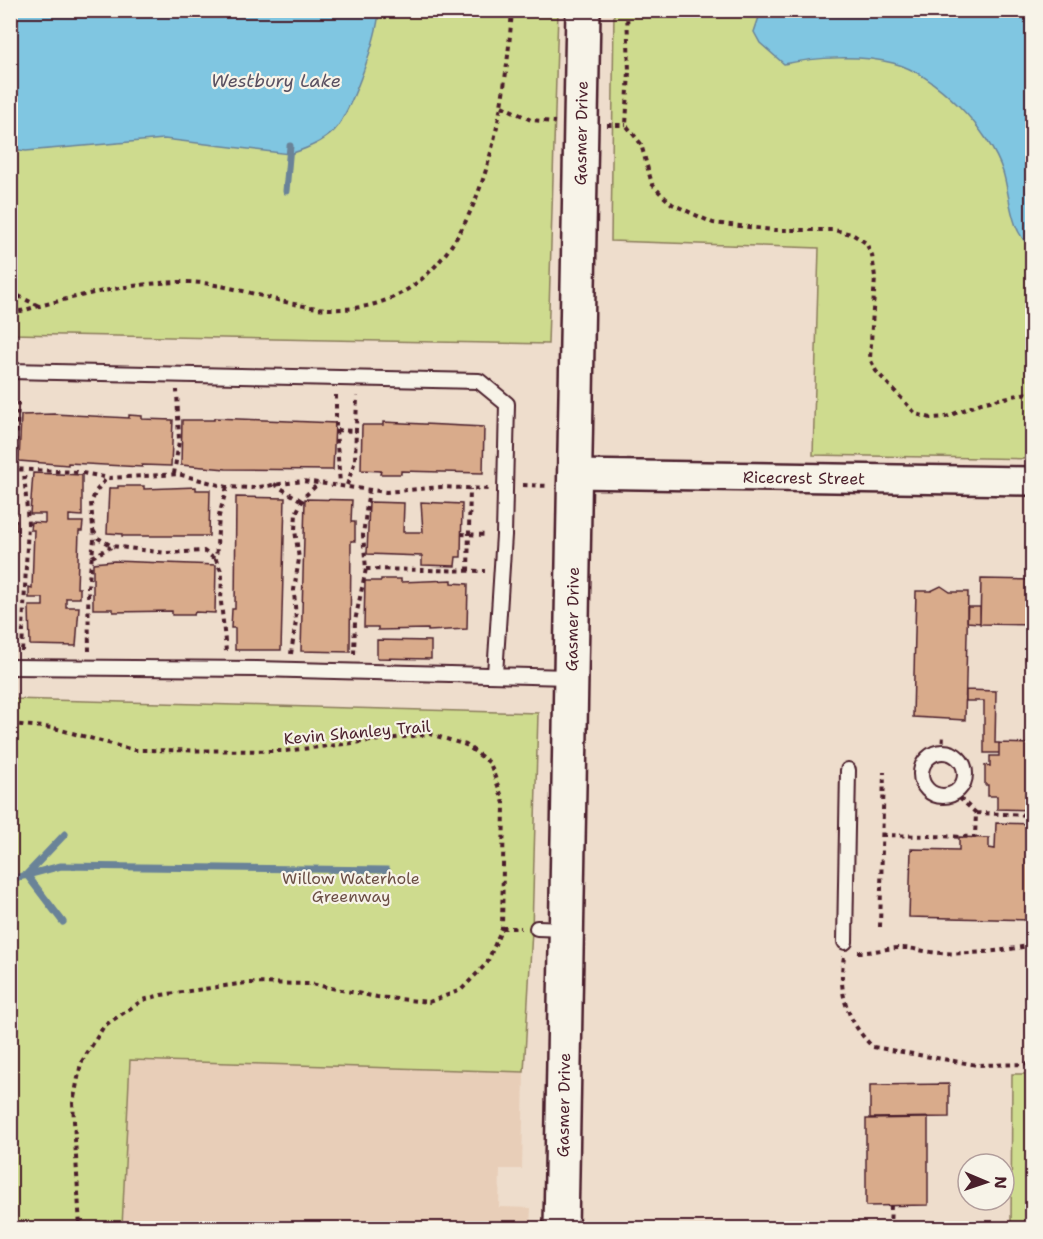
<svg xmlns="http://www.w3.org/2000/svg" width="1043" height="1239" viewBox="0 0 1043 1239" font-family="'Shantell Sans',sans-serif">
<rect width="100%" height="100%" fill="#edc"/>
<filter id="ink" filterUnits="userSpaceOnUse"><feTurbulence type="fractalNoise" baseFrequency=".0167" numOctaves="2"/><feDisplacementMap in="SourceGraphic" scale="12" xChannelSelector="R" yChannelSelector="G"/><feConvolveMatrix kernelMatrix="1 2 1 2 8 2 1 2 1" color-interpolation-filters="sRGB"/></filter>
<g filter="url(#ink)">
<path fill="#e8ceb8" d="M129 1060 524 1072 522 1169H500L499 1207 531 1208 530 1228H123Z"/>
<path fill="#cedb8e" stroke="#8c7d5c" stroke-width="1.5" d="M11 11H558L548 344 11 334Z
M614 11H1032V459L813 455 819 248 611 241Z
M11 699 538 713 532 930 524 1072 130 1060 122 1228H11Z
M1012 1074H1032V1228H1011Z"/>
<path fill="#80c6e1" stroke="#6a8398" stroke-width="1.5" d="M11 10H379V11C377 39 354 102 338 126 328 140 306 149 290 154L164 139 26 151 11 149Z
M761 11H1032V247C1010 234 1010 194 1003 172 990 131 936 74 893 63 862 55 816 57 784 64L760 43 754 32Z"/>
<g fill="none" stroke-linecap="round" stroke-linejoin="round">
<path stroke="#6a8398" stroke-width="7" d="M286 191 290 146
M1028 570H1032
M27 874 65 834
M27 875 61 866 387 870
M10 879 27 875 63 922"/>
</g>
<path fill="#d9ab8b" stroke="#4a1f2b" stroke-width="1.5" d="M54 414 129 418V415L142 416V419L173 420 171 466 142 465V467L68 463V465L19 461 21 415Z
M214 418 335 423 333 470 226 469 181 465 182 420H214Z
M383 422 484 427 483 473 401 471V474H380L381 471 361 470 362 425H383Z
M10 473H16V514H10Z
M33 473 82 475V516L69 515V522H83L82 531H79L77 588H80V598H66V607H79L76 646 30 645 29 606H43V598H29V587L32 588 34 530H30L31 522 45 523V514H30Z
M118 486H144V489L196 487V490H210L209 536H122V534L107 533 109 488H118Z
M236 497 285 498 281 650H235V628H231L232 609H235Z
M305 499 352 500 351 522H355V541H351L350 652 301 651Z
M369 502 404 503 403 532H423L421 502 462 504 461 557H456L455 566 422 565V556L367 554Z
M10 520 17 521V530H13L11 586H14V597H10Z
M114 561 216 565 215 613 195 612 194 615H172V611L113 612V609H93V563Z
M381 579H401V582L452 580V583L468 584 467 629 428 631V629L378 630V627H364L365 581H381Z
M981 579 1032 580V625L980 624Z
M941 586 950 592H968L965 720 913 717 916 591H931Z
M967 607H980V623L967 622Z
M377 640 431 641V659L377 658Z
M966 690 996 691 995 743H999V753H984V701H966Z
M999 743 1032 744V810L997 809V796H988V785H985V765L990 766V756H999Z
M1029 810H1032V824H1028Z
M996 823 1032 824V920L909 917 911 849 959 850V837L989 838V848L995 849Z
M949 1084V1117L870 1118V1085Z
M928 1118V1205L866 1206V1119Z"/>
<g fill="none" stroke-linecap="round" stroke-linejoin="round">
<defs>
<path id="lane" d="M10 371 479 381 507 404 504 535 495 674
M10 667 257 669 569 677
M921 774a22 22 0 1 1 44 0a22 22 0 1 1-44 0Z
M537 928 566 929
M845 942 848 770"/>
<g id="street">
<path id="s1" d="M574 474 1032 481"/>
</g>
<g id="secondary">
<path id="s2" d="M561 1228 583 10"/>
</g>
</defs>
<use href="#lane" stroke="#4a1f2b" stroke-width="18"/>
<use href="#street" stroke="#4a1f2b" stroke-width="32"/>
<use href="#secondary" stroke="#4a1f2b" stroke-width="38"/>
<path stroke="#4a1f2b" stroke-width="4" stroke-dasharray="4.5 4.5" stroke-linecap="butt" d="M627 10 629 71 626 125 641 144 652 184 662 195 672 204 713 223 774 230H834L852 234 866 243 872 255 875 277 870 359 876 371 916 414 931 418 946 417 981 403 1032 392
M502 106 531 120 555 122
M607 125H626
M10 292 39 306
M10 309 21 311C72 297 124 284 177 282 229 280 277 306 329 309 479 315 504 122 512 10
M336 395V430L356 431
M336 430 340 484
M10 469 77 472 110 478 178 474 227 487 251 488 303 481 386 492 441 487 488 489
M12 469 16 452 18 400
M174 474 179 441 177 390
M274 484 302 501
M347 485 355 461 357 396
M523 485 549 486
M93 530 98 538 112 546 166 553 204 551 216 560
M461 534 487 535
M92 557 111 547
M366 569 485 571
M468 571 470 489
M22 651 28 524 24 472
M89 651 88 587 94 540 91 503 96 491 107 478
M226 651 221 602 222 573 216 560 219 516 227 487
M291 654 296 621 294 590 299 559 295 530 296 513 305 496 319 483
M354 654 355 621 366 569 363 535 369 489
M10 724 54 728 133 750 285 751 430 734 466 745 490 763 504 803 502 928 487 963 461 990 429 1002 377 997 311 984 246 983 161 995 143 1000 104 1026 81 1063 73 1103 80 1228
M942 751 943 735
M976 813 1032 815
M882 835 975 837 976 813 954 793
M880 927 884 772
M502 928H521
M858 952C874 953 888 947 904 948 913 948 921 951 931 952 957 956 1006 951 1032 945
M844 957C837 992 848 1023 873 1047L977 1065 1032 1064
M890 1228 891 1205"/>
<use href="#lane" stroke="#f7f3e8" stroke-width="14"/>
<use href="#street" stroke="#f7f3e8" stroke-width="27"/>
<use href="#secondary" stroke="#f7f3e8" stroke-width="33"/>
</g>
</g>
<g text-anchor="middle" stroke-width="4.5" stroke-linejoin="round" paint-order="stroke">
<g font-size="16" fill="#4a1f2b" stroke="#f7f3e8">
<text dy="6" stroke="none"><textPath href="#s2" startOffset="1095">Gasmer Drive</textPath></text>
<text dy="6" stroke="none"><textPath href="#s1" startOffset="230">Ricecrest Street</textPath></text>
<text dy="6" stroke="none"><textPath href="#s2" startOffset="609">Gasmer Drive</textPath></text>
<text transform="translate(357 732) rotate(-5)" y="6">Kevin Shanley Trail</text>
<text dy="6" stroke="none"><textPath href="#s2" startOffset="123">Gasmer Drive</textPath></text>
</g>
<g font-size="16" fill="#6b4e44" stroke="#f7f3e8">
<text x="351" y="884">Willow Waterhole<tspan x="351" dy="18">Greenway</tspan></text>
</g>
<g font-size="18" font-style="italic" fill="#5a5162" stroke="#f7f3e8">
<text x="276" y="87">Westbury Lake</text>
</g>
</g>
<rect width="1043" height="1239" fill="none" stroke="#f7f3e8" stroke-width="36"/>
<rect x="18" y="18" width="1007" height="1203" fill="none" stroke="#4a1f2b" stroke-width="2" filter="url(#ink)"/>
<g transform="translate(986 1182) rotate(92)"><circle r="28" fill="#f7f3e8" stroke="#b29e9c" stroke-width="1.5"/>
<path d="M0-4.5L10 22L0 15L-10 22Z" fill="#4a1f2b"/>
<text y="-9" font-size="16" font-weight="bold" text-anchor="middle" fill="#4a1f2b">N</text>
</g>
</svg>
